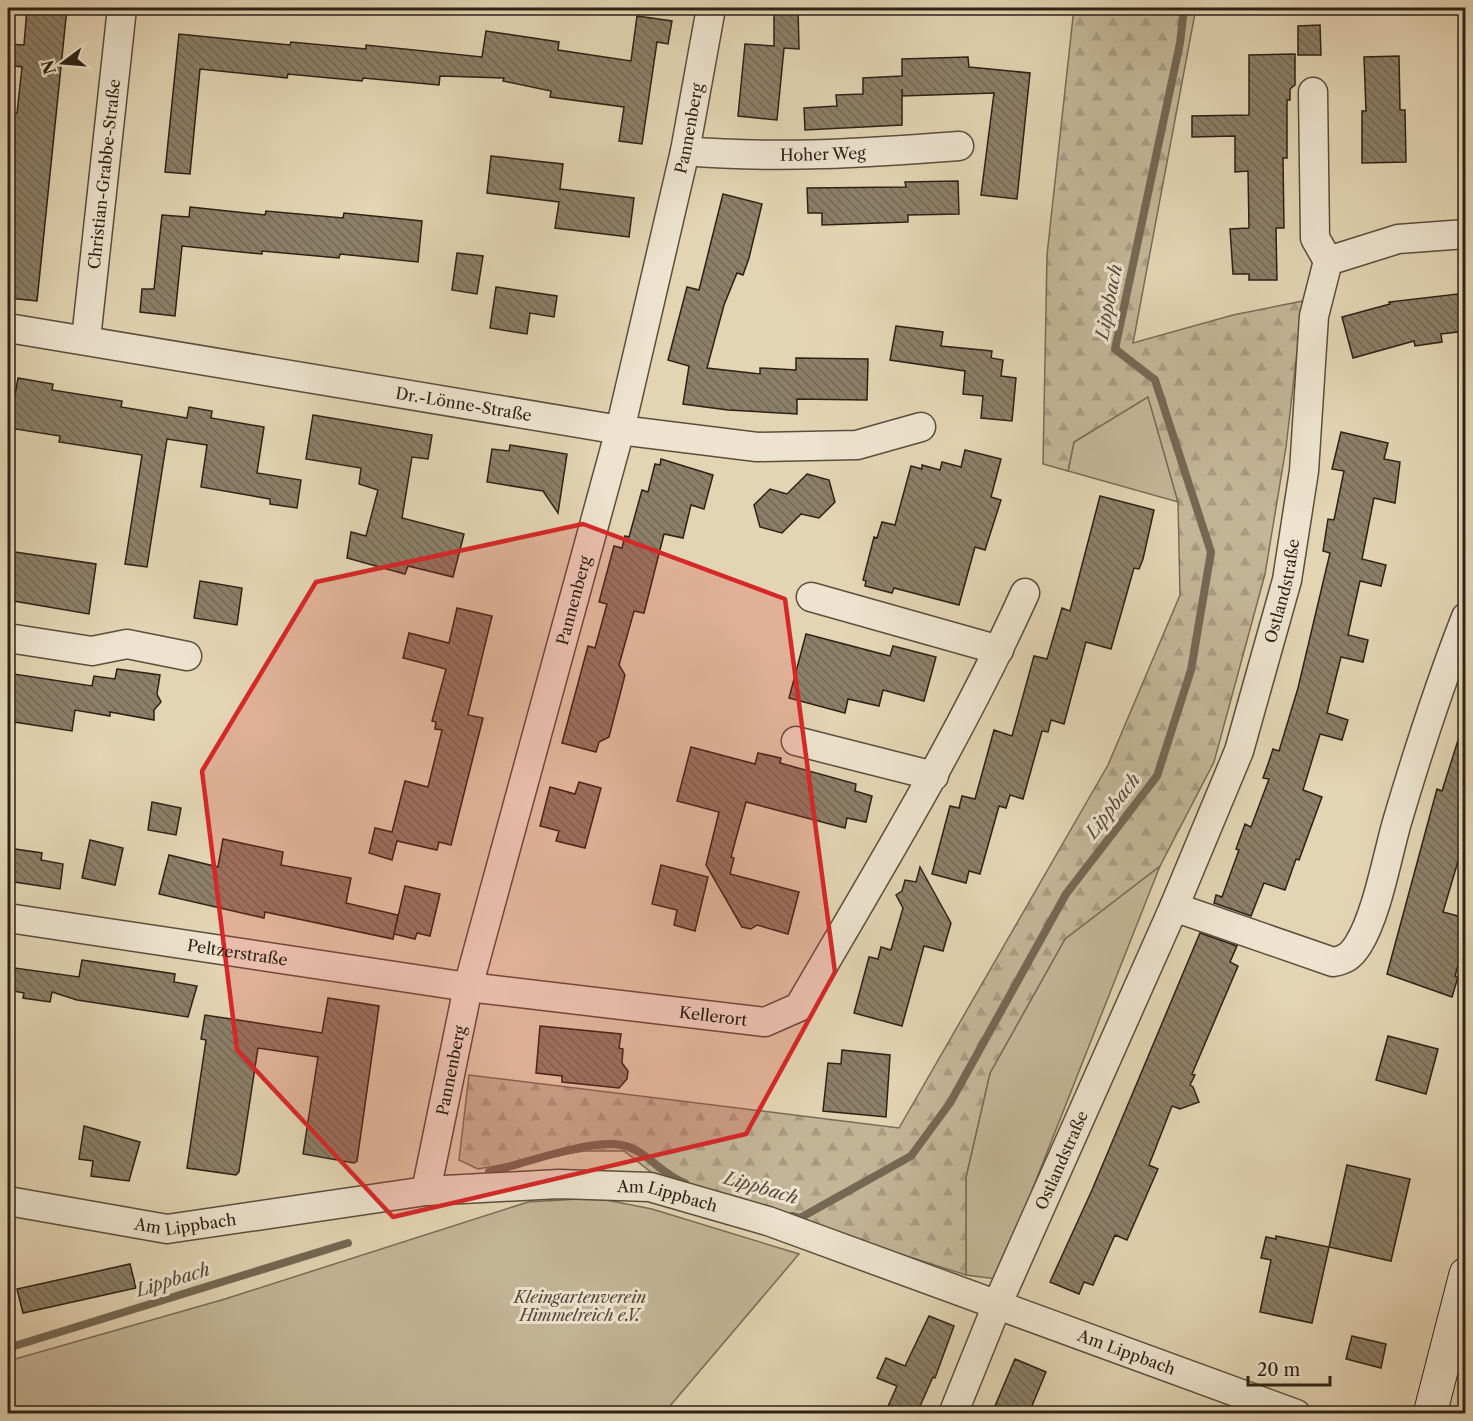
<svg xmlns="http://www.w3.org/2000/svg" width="1473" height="1421" viewBox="0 0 1473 1421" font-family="'Libre Caslon Text',serif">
<defs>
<pattern id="forest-firs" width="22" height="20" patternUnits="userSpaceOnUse" patternTransform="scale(1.5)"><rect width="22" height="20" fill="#c4b698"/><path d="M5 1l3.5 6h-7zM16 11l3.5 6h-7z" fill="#a99c82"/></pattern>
<pattern id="building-back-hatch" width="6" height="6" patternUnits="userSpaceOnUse" patternTransform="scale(1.5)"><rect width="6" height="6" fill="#8c7f68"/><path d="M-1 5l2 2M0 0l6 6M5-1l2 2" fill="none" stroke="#736855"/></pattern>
</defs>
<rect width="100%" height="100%" fill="#e3d4b3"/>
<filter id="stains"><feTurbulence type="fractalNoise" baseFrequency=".00333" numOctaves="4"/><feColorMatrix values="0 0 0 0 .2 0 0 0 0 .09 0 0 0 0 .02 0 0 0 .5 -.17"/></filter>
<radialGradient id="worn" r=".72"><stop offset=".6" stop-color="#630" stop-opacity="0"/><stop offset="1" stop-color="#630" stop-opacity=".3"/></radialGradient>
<path fill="#c4b698" stroke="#786c57" stroke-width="1.5" d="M1148 396 1178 502 1068 471 1074 442Z
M1160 866 997 1279 966 1275V1177L990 1073 1065 939Z
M596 1198 652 1209 799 1254 664 1413 8 1414V1361L225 1299 528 1202Z"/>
<path fill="url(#forest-firs)" stroke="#786c57" stroke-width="1.5" d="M1074 8H1196L1133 343 1233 315 1303 301 1286 447 1265 574 1214 762 1160 866 1065 939 990 1073 966 1177V1275L656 1176 624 1151H584L478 1169 459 1160 469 1075 899 1128 1108 765 1180 595 1178 502 1148 397 1074 442 1068 471 1043 464 1047 255Z"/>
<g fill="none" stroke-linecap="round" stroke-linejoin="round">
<path stroke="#756854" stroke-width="8" d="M489 1172C522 1164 590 1139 621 1145 646 1149 662 1176 685 1183
M792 1216 800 1218 911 1156 950 1103 1066 894 1157 776 1191 670 1211 552 1155 380 1115 349 1180 43 1184 8
M8 1348 348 1243"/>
</g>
<path fill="url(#building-back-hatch)" stroke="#2d2216" stroke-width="1.5" d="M27 8H67L37 301 8 298V180L11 181 15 135 8 134V112L17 113 22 67 8 65V44L24 45Z
M774 8H798L799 49 784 48 777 120 738 116 745 44 774 46Z
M637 16 672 21 668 44 657 42 642 144 619 141 624 107 550 97 551 91 503 81 504 78 440 76 439 85 363 78 362 81 288 74 287 78 200 69 190 174 165 172 179 34 290 45 291 42 366 49V45L482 57 486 31 559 42 558 50 631 61Z
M1320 25 1321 55H1298V26Z
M1295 54V85L1290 89V100H1287V158H1283L1284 228H1276L1277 280H1249V274H1233L1230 229 1249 228 1248 171 1235 172V136L1192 137V116L1249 115V55Z
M1399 56 1400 110H1405L1406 162 1362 163V111H1366L1364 57Z
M968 57 969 67 1030 73 1017 199 981 195 994 93 902 96V89V125L805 130 804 108 837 106 836 95 863 94V78L902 76V59Z
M491 156 563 164 560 189 634 198 629 237 555 228 559 202 487 193Z
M958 181 959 214 908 215V222L822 225V213H808L807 188 906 187 905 182Z
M723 194 762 204 749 258 743 275 737 273 724 305 707 368 760 374V368L796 370V358L868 359 867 400 797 399V414L728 410 683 404 689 366 668 360 687 287 699 290Z
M190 207 265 215 266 211 343 218 344 213 422 221 418 262 340 254 339 258 262 251V254L182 246 175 316 140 312 142 289H154L162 215 189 217Z
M457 253 483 256 477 294 452 290Z
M496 287 557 296 554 317 530 313 527 334 490 328Z
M1466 293V331L1441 334 1442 342 1415 346 1414 341 1353 358 1342 317 1390 304 1389 302Z
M896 326 943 332 941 346 992 351 991 358 1003 360 1001 376 1016 378 1012 421 981 418 983 396 963 394 965 371 890 360Z
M18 378 53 384 52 390 122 401 121 407 187 418 189 407 212 411 211 418 264 427 257 473 301 480 297 508 270 504V499L201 487 207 445 167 439 147 567 125 564 142 455 59 442 60 436 9 428Z
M313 415 432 435 428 459 412 457 402 518 464 534 453 577 408 566 405 574 347 558 351 532 366 536 378 490 359 484 361 468 306 459Z
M1341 432 1388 443 1384 459 1400 462 1395 503 1374 498 1362 559 1386 565 1381 586 1360 581 1348 635 1368 640 1363 662 1341 657 1327 713 1348 720 1342 740 1320 734 1303 790 1322 797 1299 860 1296 859 1285 890 1264 883 1251 916 1214 903 1216 895 1222 897 1239 850 1236 849 1245 824 1251 827 1269 779 1263 778 1268 764 1273 749 1279 751 1298 688 1330 553 1323 551 1328 519 1334 520 1344 471 1332 469Z
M510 445 567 454 558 513 543 491 487 482 492 449 509 451Z
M965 450 1001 459 991 497 1001 500 985 550 975 547 959 605 894 588 892 593 865 586 866 581 863 580 874 537 877 538 882 522 895 525 911 466 922 469V465L940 470 942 462 961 467Z
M661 459 713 475 704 509 691 505 683 538 664 534 644 613 634 611 619 665 625 675 609 737 599 742 596 752 562 743 588 646 595 648 607 604 599 602 614 546 622 548 625 536 629 537 642 490 648 492 655 464 660 465Z
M807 474 829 480 835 502 819 518 801 514 782 533 760 527 754 505 770 489 787 494Z
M1100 496 1154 510 1143 559 1139 569 1134 568 1111 649 1086 642 1064 724 1051 720 1048 732 1042 731 1023 799 1010 795 1006 808 999 806 980 874 969 871 966 883 932 874 950 806 959 808 962 796 975 799 994 730 1012 736 1034 656 1047 659 1062 608 1070 611Z
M8 551 96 564 89 614 8 600Z
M200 581 242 588 237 625 194 618Z
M457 608 492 616 468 715 483 718 451 845 439 842 437 850 397 841 392 860 369 853 375 828 392 832 405 781 428 787 442 730 435 729 436 722 432 721 446 669 403 658 409 633 449 643Z
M806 634 890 656 893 646 936 657 924 701 883 690 879 706 848 699 845 713 789 698Z
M117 669 160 675 157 694 161 702 154 710V720L110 712V716L75 710 72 731 8 721V698H10L14 674 92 686 94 676 115 679Z
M1460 734H1466V852L1461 851 1443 912 1466 918V938L1455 976 1458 977 1452 997 1387 974 1437 789 1442 791Z
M691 747 755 764 758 753 781 758 780 763 856 784 855 791 872 796 866 822 847 818 845 828 746 802 731 857 734 858 730 874 799 892 788 934 757 925 751 929 742 927 706 865 719 812 677 801Z
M579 782 601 788 585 848 556 841 559 831 540 826 550 787 575 794Z
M152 802 181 808 176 835 148 830Z
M223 839 283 852 281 865 351 878 346 903 398 915 393 939 265 912 264 918 159 894 169 855 218 867Z
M90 840 123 848 115 885 82 878Z
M8 848 42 853 41 860 63 864 60 889 8 881Z
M661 865 708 877 695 931 674 925 677 910 652 904Z
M920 867 951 923 943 951 924 946 902 1026 854 1013 869 957 878 959 881 947 891 950 903 908 896 895 902 891 905 880 916 882Z
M405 886 440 894 430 936 417 933 415 939 394 934Z
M1200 933 1237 946 1230 962 1238 966 1192 1074 1195 1075 1190 1085 1193 1087 1199 1102 1180 1109 1172 1106 1149 1165 1158 1169 1127 1240 1115 1235 1093 1285 1084 1282 1079 1294 1050 1282 1092 1190Z
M82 960 175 974 174 982 197 986 188 1017 77 1000 52 992 50 1002 23 998 24 993 8 990V967L79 977Z
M328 998 379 1006 357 1161 354 1163 303 1154 318 1057 258 1048 239 1172 236 1175 187 1168 206 1040 201 1039 205 1015 322 1033Z
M540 1026 621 1034 619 1048 623 1049 622 1063 628 1071 627 1079 619 1088 562 1082V1076L536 1073Z
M1388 1036 1438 1049 1426 1094 1376 1080Z
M842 1050 890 1055 886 1117 823 1111 828 1063 841 1064Z
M84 1126 140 1142 129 1181 91 1176 93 1161 79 1159Z
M1347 1165 1410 1179 1391 1261 1329 1247Z
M1276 1236 1329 1247 1312 1323 1260 1312 1271 1260 1261 1258 1266 1237 1276 1239Z
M130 1264 136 1288 23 1313 17 1289Z
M929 1316 954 1326 935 1378 933 1377 917 1413H885L897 1386 877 1378 886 1358 905 1366Z
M1352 1336 1386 1344 1381 1368 1346 1359Z
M1015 1359 1046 1372 1029 1413H992Z"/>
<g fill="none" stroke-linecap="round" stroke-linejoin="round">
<defs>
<g id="minor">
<path d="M1313 92 1315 238 1328 261"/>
<path id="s1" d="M685 151C777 159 867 153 959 146"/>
<path id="s2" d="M8 328 620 430 757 447 857 445 921 427"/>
<path id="s3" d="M86 339 122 8"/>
<path d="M811 597 999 650"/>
<path d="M8 638 92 651 127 644 187 656"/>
<path d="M796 741 934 776"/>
<path d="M1174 907 1333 962C1345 960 1351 956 1358 945 1377 915 1387 857 1397 822 1418 751 1439 686 1466 617"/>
<path id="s4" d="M8 918 468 987 765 1022 799 1007C878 871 960 737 1025 593"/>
<path id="s5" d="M426 1191 468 987 620 430 685 151 711 8"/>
<path id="s6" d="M8 1201 167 1229 426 1191 559 1184 650 1187 768 1221 1296 1414"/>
<path id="s7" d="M953 1414 997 1305 1174 907 1239 751 1287 580 1304 471 1314 316 1328 261 1398 239 1466 234"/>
</g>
<path id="secondary" d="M1430 1414 1466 1274"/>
</defs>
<use href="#minor" stroke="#5a4e3d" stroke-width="31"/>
<use href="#secondary" stroke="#2d2216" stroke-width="35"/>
<use href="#minor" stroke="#ede3ce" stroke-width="28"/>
<use href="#secondary" stroke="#ede3ce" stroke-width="33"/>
</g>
<path fill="#d62828" fill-opacity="0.2" stroke="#d62828" stroke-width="4.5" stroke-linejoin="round" d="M583 524 785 599 835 972 746 1134 393 1217 237 1050 202 771 316 582Z"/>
<g text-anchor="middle" stroke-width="6" stroke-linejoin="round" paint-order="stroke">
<g font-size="16" fill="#2d2216" stroke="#ede3ce">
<text dy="6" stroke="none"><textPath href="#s5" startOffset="1095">Pannenberg</textPath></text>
<text dy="6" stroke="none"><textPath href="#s1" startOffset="138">Hoher Weg</textPath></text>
<text dy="6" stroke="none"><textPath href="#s3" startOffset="166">Christian-Grabbe-Straße</textPath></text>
<text dy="6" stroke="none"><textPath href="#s2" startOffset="462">Dr.-Lönne-Straße</textPath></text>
<text dy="6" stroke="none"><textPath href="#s7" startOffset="888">Ostlandstraße</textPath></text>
<text dy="6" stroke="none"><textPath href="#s5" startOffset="609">Pannenberg</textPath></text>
<text dy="6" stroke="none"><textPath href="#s4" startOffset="232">Peltzerstraße</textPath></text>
<text dy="6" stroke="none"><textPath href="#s4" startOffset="712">Kellerort</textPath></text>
<text dy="6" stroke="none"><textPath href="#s5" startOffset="123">Pannenberg</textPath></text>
<text dy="6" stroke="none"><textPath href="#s7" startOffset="276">Ostlandstraße</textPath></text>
<text dy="6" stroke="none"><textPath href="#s6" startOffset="666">Am Lippbach</textPath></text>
<text dy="6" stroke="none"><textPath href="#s6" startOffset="180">Am Lippbach</textPath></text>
<text dy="6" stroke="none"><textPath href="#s6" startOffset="1152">Am Lippbach</textPath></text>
</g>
<g font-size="16" font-style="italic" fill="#534736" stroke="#ede3ce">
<text x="580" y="1303">Kleingartenverein<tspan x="580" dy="18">Himmelreich e.V.</tspan></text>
</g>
<g font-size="18" font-style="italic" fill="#574b3a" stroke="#ede3ce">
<text transform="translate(1109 302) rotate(-79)" y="6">Lippbach</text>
<text transform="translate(1113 806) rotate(-52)" y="6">Lippbach</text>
<text transform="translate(761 1188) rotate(16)" y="6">Lippbach</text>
<text transform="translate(173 1280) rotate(-17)" y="6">Lippbach</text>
</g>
</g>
<rect width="1473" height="1421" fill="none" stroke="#e3d4b3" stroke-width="30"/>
<rect x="9" y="9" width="1455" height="1403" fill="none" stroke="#2d2216" stroke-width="3"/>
<rect x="15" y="15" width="1443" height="1391" fill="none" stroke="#2d2216" stroke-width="1.5"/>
<g transform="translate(63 63) rotate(254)" stroke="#ede3ce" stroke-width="4.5" paint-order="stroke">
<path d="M0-4.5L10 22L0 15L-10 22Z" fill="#2d2216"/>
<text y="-9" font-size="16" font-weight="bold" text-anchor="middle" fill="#2d2216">N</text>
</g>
<path d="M1248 1376v9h82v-9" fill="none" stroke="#2d2216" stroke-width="3"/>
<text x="1257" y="1376" font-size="18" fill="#2d2216" stroke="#ede3ce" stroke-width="4.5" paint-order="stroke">20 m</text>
<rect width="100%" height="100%" filter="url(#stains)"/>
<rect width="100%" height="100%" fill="url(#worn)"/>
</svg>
